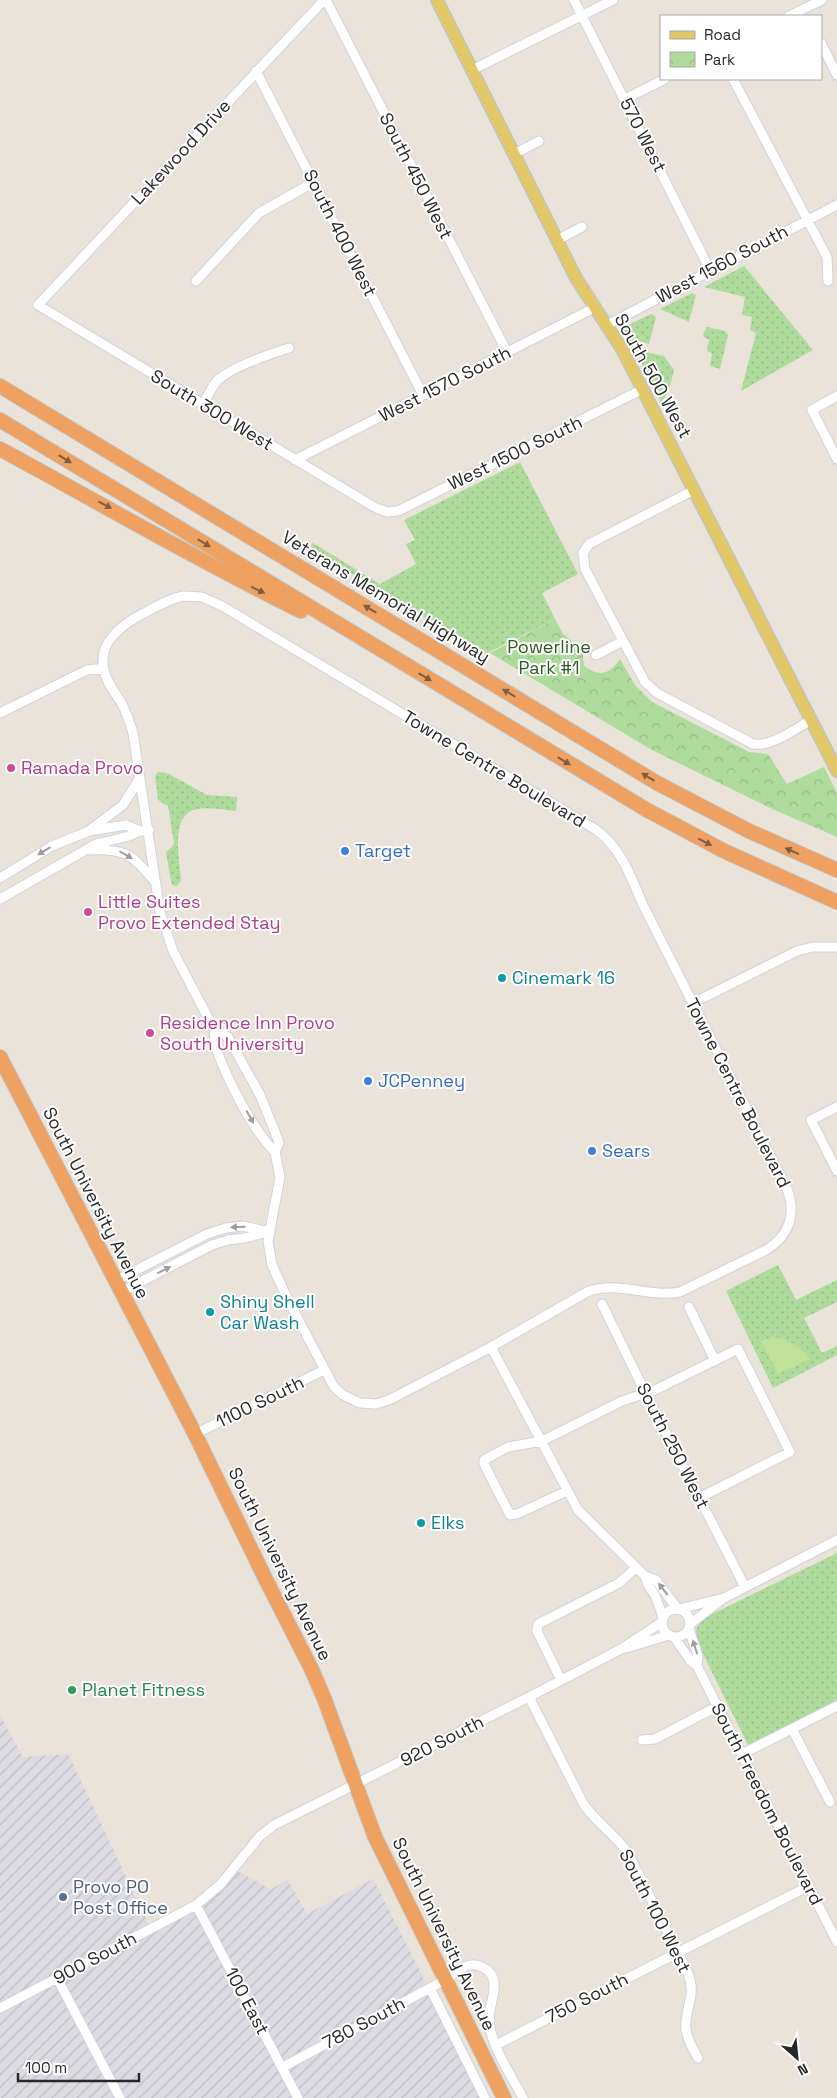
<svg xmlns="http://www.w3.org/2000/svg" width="837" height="2098" viewBox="0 0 837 2098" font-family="'Space Grotesk',sans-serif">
<defs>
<pattern id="industrial-furrows" width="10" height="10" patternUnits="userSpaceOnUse" patternTransform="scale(1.25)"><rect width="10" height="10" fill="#dddbe2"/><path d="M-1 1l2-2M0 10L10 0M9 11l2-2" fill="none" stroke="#bebcc2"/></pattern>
<pattern id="grass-dots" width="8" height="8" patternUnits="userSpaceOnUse" patternTransform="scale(1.25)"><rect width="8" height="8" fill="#afdb9c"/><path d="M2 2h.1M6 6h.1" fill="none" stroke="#97bc86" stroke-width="1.8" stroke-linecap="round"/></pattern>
<pattern id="park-crowns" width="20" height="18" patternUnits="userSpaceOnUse" patternTransform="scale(1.25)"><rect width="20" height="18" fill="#afdb9c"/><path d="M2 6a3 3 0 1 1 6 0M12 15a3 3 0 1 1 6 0" fill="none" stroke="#97bc86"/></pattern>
</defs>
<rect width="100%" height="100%" fill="#e9e3da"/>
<path fill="url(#industrial-furrows)" d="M0 1715 23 1757 68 1754 151 1929 196 1905 233 1869 271 1889 288 1880 307 1914 373 1879 485 2098H0Z"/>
<path fill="url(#grass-dots)" d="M744 266 813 350 741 391 756 333 750 330 752 317 742 315 745 297 704 287Z
M692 293 696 295 689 322 660 309Z
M651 314 656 317 649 344 639 341 629 342 622 328Z
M707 327 725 331 728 335 720 369 710 366 712 353 707 351 709 340 704 337 703 334Z
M641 351 664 356 674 370 668 393 661 402 636 352Z
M520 462 578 574 542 593 555 619 485 654 309 548 313 543 380 584 416 564 406 544 415 540 404 520Z
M158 772 167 773 207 795 237 797 236 811C223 810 209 807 197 809 169 814 180 861 181 881L177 886 172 885 171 881 166 852 173 846 174 843 168 806 158 800 155 776Z
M778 1265 796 1300 837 1280V1302L804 1318 822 1353 837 1346V1355L773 1388 726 1291Z
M837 1553V1700L748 1745 698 1644C694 1631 696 1625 706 1617Z"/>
<path fill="url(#park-crowns)" d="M555 619 563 634 582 649 584 666C599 677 609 675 620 659L635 685 652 702 749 752 768 754 787 784 824 767 837 793V837L770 808 652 750 490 653Z"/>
<path fill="#c0e198" d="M774 1337C790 1340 800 1346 810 1359L778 1374 761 1341Z"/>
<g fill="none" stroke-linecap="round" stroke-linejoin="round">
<defs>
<path id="minor" d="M324 0 38 305 376 508 387 512 398 511 643 389
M326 0 507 352
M574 0 710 270
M789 16 822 0
M821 43 837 75
M472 70 613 0
M256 71 423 395
M733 79 827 257 828 281
M625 99 665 79
M514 154 539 141
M557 240 582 227
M196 281 259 213 314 182
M607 325 837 205
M837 396 812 410 837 459
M203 405C207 397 211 388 217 381 231 367 270 354 289 348
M295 460 594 308
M694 490 589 544 583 553 585 569 645 682 657 693 753 744C772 747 795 729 811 720
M183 596 202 597 222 606 595 829C619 845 631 876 642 903L787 1189C797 1214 789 1236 766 1250L680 1292C649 1298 617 1280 587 1292L491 1347 389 1400 376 1404 360 1403 343 1395 334 1387 287 1298 272 1265 268 1241 280 1177 275 1152 279 1143 275 1132 260 1095 228 1037 214 1029 173 951 160 912 133 733C130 723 127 714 122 704 116 694 109 686 105 674 95 644 121 625 144 613 157 606 169 599 183 596Z
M596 655 623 641
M0 713 87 670 104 668
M91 829 123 805 140 778
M90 850C127 848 133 856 156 883
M0 878 52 846 89 831 126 825 140 831
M0 899 96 844 129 836 140 831 149 830
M693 1003 797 951 813 947H837
M214 1029C215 1035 214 1043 216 1048 227 1079 252 1129 275 1152
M837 1107 811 1120 837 1171
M115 1281 207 1234 226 1228 243 1226 270 1232
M121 1292 212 1245 228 1240 245 1238 268 1232
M602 1304 646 1394 745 1587
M689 1307 715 1361
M491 1347 578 1510 645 1576 656 1580 677 1608
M195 1434 324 1370
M567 1491 517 1514 510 1515 484 1464V1460L508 1447 542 1441 622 1401 655 1390 738 1349 790 1452 699 1498
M645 1576 648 1585 655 1595 663 1617
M662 1623a14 14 0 1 1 28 0a14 14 0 1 1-28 0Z
M679 1609 724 1598
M690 1624 724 1598 837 1540
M689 1629 698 1656 697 1666
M674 1637 690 1660 697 1666 837 1942
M626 1648 669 1635
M561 1680 537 1631 538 1624 619 1583 636 1568
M529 1697 583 1803C595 1822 615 1834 628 1853L688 1973C697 1998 684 2007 686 2029 687 2040 693 2049 698 2058
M792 1729 830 1802
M642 1740 655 1739 718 1706
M742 1754 837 1706
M196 1905 298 2098
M57 1978 120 2098
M430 1988 485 2098
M0 2008 196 1905 220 1885 260 1836 274 1825 529 1697 621 1649 662 1622
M496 2045 809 1886
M283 2067 445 1980C451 1976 458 1970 464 1967 476 1961 492 1969 494 1982 496 1998 485 2011 491 2032 497 2055 512 2077 523 2098"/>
<path id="major" d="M437 0 576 278 623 351 837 771"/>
<path id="highway" d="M0 386 657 783 749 831 837 870
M0 420 647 810 724 851 837 902
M0 449C100 503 199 561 301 611
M0 1057 195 1434 266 1580 311 1668 324 1698 375 1837 504 2098"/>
</defs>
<use href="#minor" stroke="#d0d2df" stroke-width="11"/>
<use href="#major" stroke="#c3c3c3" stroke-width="14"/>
<use href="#highway" stroke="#c3c3c3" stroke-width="16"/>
<use href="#minor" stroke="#fff" stroke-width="9"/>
<use href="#major" stroke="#e2c866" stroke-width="11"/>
<use href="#highway" stroke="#eea160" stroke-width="14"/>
</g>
<defs><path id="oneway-solid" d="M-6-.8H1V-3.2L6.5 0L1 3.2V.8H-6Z" transform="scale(1.25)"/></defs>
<g fill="#815e41">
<use href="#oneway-solid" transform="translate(65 459) rotate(31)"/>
<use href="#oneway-solid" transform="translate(105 505) rotate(28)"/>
<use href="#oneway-solid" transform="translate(204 543) rotate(31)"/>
<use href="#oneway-solid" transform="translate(258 590) rotate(26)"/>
<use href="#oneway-solid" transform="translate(370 609) rotate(-149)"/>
<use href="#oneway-solid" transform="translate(425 677) rotate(31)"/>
<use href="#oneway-solid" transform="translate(509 693) rotate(-149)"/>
<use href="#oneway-solid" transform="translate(564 761) rotate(31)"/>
<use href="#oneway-solid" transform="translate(648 777) rotate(-149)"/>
<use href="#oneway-solid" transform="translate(705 842) rotate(27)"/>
<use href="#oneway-solid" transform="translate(792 851) rotate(-156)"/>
</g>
<g fill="#9e9e9e">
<use href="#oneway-solid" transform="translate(44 851) rotate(149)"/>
<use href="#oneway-solid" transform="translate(126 855) rotate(30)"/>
<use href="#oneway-solid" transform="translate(250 1117) rotate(61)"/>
<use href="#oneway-solid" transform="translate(238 1227) rotate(179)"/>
<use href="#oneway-solid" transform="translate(164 1270) rotate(-27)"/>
<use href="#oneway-solid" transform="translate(663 1589) rotate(-128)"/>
<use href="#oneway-solid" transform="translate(695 1647) rotate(-108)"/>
</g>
<g fill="#d1479c" stroke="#fff" stroke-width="2">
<circle cx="11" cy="768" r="5"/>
<circle cx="88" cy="912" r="5"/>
<circle cx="150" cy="1033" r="5"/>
</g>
<g fill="#3f7fe0" stroke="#fff" stroke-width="2">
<circle cx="345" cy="851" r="5"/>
<circle cx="368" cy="1081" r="5"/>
<circle cx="592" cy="1151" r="5"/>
</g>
<g fill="#0f9aa8" stroke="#fff" stroke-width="2">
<circle cx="502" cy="978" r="5"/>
<circle cx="210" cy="1312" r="5"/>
<circle cx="421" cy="1523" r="5"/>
</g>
<circle fill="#2e9e5b" stroke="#fff" stroke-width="2" cx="72" cy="1690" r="5"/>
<circle fill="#5c6f8a" stroke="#fff" stroke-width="2" cx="63" cy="1897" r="5"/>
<g text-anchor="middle" stroke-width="4" stroke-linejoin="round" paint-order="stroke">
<g font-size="18" fill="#282828" stroke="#fff">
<text transform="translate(643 135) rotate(63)" y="6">570 West</text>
<text transform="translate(181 152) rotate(-47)" y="6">Lakewood Drive</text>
<text transform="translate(416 176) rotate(63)" y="6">South 450 West</text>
<text transform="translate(340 233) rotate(63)" y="6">South 400 West</text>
<text transform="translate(722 264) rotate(-28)" y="6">West 1560 South</text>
<text transform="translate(653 376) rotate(61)" y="6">South 500 West</text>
<text transform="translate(445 384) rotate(-27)" y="6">West 1570 South</text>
<text transform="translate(212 410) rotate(31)" y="6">South 300 West</text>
<text transform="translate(515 453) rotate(-26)" y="6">West 1500 South</text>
<text transform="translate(386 597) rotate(31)" y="6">Veterans Memorial Highway</text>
<text transform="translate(494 769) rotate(31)" y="6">Towne Centre Boulevard</text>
<text transform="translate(738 1093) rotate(63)" y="6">Towne Centre Boulevard</text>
<text transform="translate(96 1203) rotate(63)" y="6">South University Avenue</text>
<text transform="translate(260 1402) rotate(-26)" y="6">1100 South</text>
<text transform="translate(673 1446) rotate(63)" y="6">South 250 West</text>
<text transform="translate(280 1564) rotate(64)" y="6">South University Avenue</text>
<text transform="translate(442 1741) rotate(-27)" y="6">920 South</text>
<text transform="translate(767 1804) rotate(63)" y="6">South Freedom Boulevard</text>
<text transform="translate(655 1911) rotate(63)" y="6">South 100 West</text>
<text transform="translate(444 1934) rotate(64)" y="6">South University Avenue</text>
<text transform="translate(95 1958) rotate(-28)" y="6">900 South</text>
<text transform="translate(587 1998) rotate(-27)" y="6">750 South</text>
<text transform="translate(247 2001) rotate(62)" y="6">100 East</text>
<text transform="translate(364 2023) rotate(-28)" y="6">780 South</text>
</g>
<g font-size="18" fill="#2b5c20" stroke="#fff">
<text x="549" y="653">Powerline<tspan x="549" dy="21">Park #1</tspan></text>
</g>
<g font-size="18" fill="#b23c85" stroke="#fff" text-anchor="start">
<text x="21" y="774">Ramada Provo</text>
<text x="98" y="908">Little Suites<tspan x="98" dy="21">Provo Extended Stay</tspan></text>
<text x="160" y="1029">Residence Inn Provo<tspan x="160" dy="21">South University</tspan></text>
</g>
<g font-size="18" fill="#366cbe" stroke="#fff" text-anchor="start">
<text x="355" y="857">Target</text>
<text x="378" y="1087">JCPenney</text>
<text x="602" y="1157">Sears</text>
</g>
<g font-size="18" fill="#0d838f" stroke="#fff" text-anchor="start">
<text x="512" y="984">Cinemark 16</text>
<text x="220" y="1308">Shiny Shell<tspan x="220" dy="21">Car Wash</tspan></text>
<text x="431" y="1529">Elks</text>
</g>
<g font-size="18" fill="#27864d" stroke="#fff" text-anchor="start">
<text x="82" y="1696">Planet Fitness</text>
</g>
<g font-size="18" fill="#4e5e75" stroke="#fff" text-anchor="start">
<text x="73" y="1893">Provo PO<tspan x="73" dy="21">Post Office</tspan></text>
</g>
</g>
<rect x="660" y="15" width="162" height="65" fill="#ffffff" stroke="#a9a9a9"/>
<rect x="670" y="31" width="25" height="8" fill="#e2c866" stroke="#a9a9a9"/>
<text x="704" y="40" font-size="15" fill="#282828">Road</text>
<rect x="670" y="52" width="25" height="15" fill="url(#park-crowns)" stroke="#a9a9a9"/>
<text x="704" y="65" font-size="15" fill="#282828">Park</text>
<g transform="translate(797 2058) rotate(153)" stroke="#ffffff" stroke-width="4" paint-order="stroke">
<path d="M0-4L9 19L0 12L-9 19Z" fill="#282828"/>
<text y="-8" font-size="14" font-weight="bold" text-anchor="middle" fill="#282828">N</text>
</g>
<path d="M18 2073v8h121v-8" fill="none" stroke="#282828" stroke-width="2.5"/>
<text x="25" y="2073" font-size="15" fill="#282828" stroke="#ffffff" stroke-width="4" paint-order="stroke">100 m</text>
</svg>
